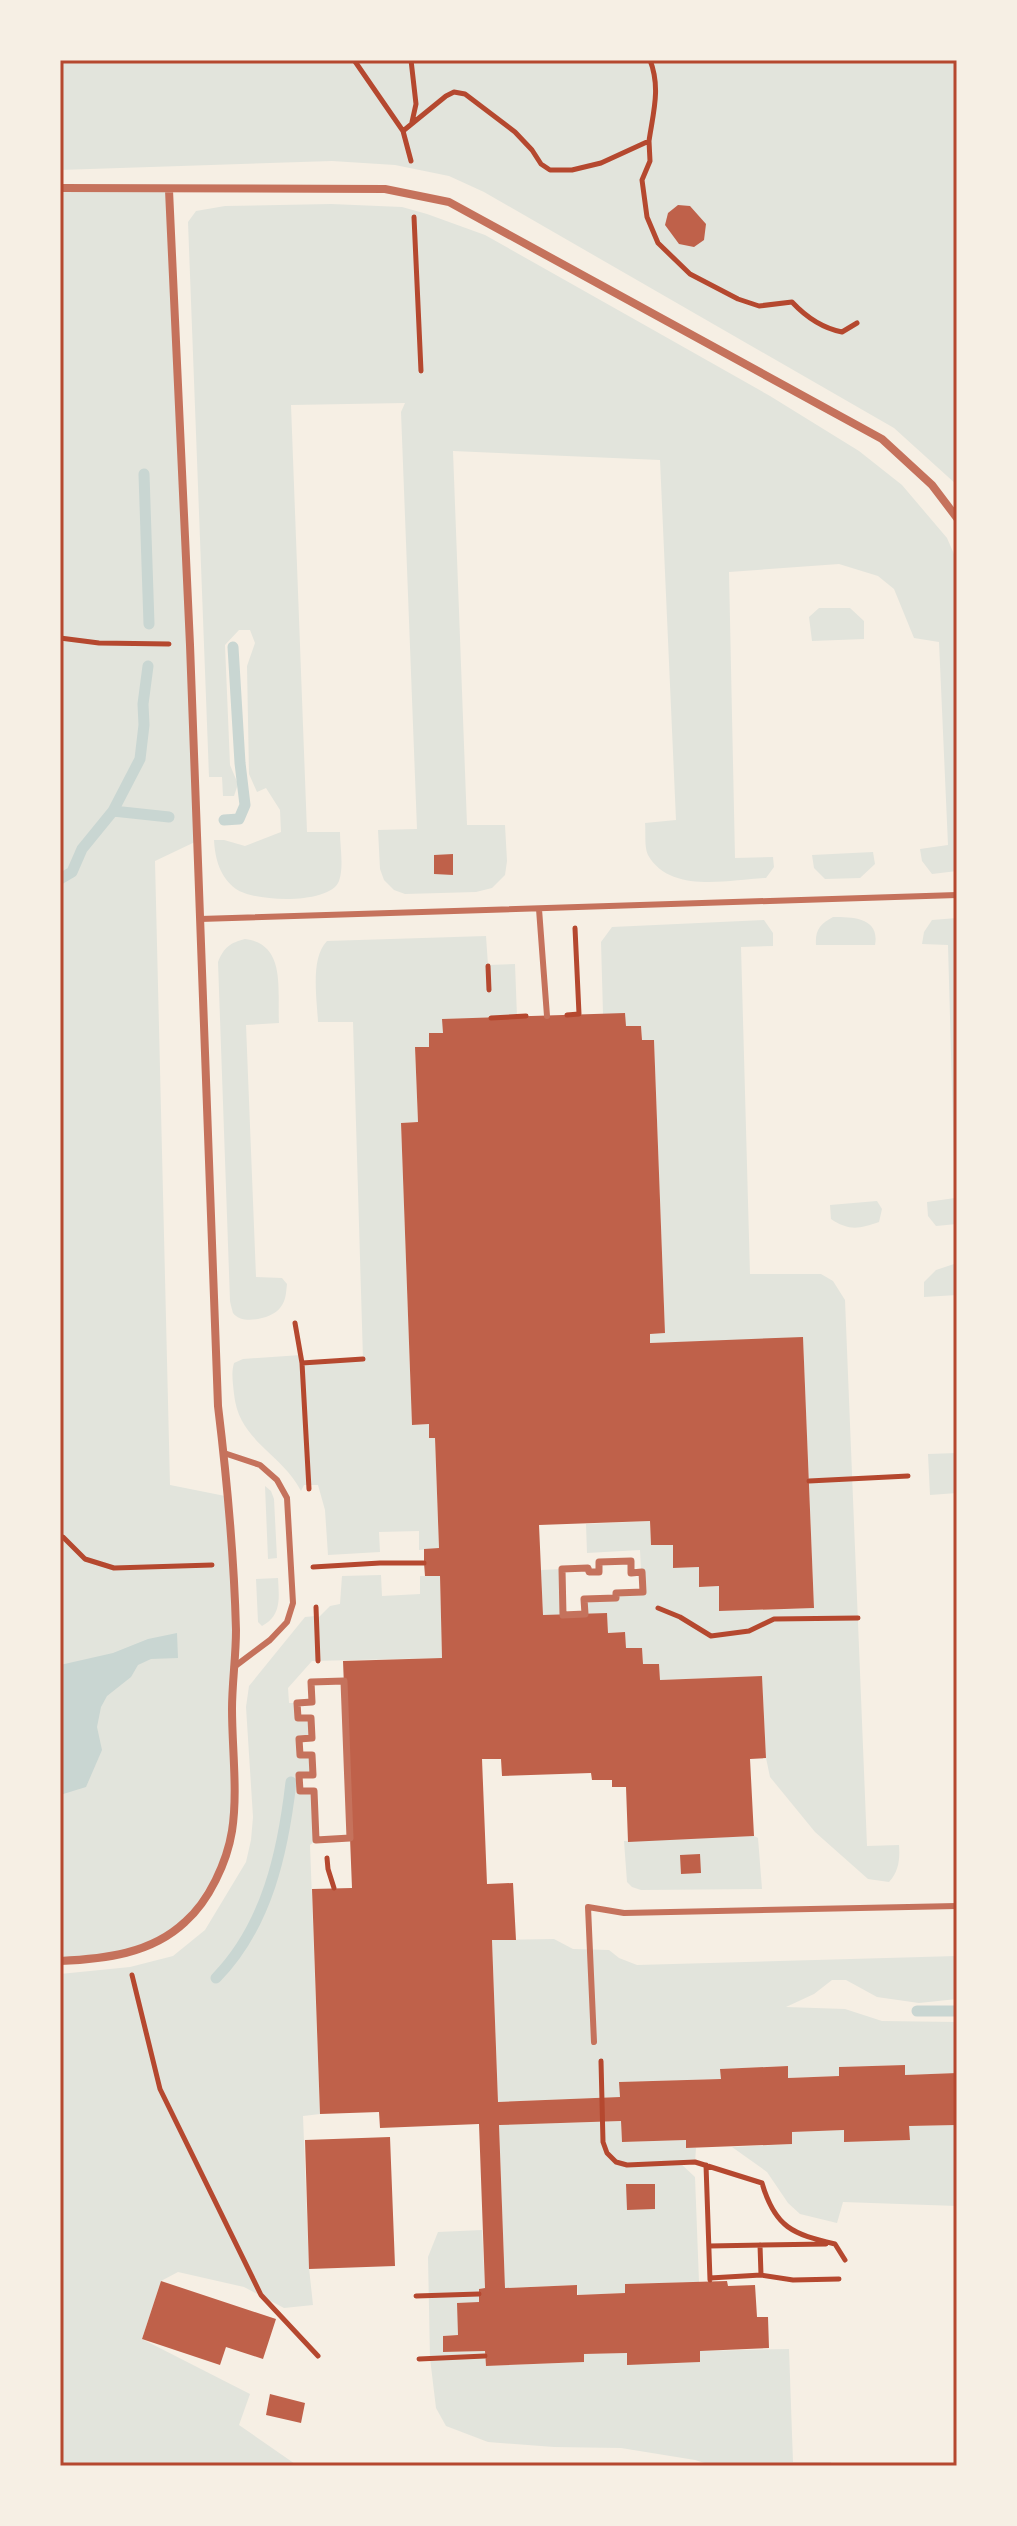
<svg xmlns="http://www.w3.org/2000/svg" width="1017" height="2526" viewBox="0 0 1017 2526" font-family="'Noto Serif',serif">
<rect width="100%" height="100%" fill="#f6efe4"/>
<path fill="#e2e4dc" d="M60 60H957V485L894 428 484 192 449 176 395 165 332 161 60 170Z
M60 188 169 190 197 841 155 861 170 1485 230 1497 236 1633 232 1832 220 1867 185 1922 126 1954 60 1961Z
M331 204 402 207 427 214 485 235 641 323 770 396 859 451 902 485 947 538 957 561V871L932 874 922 861 920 849 948 845 939 642 914 638 894 589 878 576 839 564 729 572 735 858 773 857 774 867 766 878C728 880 670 894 648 855 644 847 646 832 645 823L676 820 660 460 453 451 467 825H505L507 861 505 875 492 888 476 892 405 894 394 890 384 880 380 869 378 830 417 829 401 412 405 403 291 405 307 832H340C340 846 344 867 339 881 330 905 254 902 236 889 220 877 215 859 214 840H224L245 846 281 832 280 810 266 788 257 792 249 774 247 666 255 643 250 630H239L225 645 230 765 238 784 234 796H223L222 777H209L188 222 196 211 225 206Z
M819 608H850L864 621V639L812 641 809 617Z
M873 852 875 864 860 878 825 879 814 868 812 855Z
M833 917C854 917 880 918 875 945H816C815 930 820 924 833 917Z
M957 918V1224L936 1226 928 1216 927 1202 955 1198 948 945 922 944 924 932 932 920Z
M764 920 773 933V946L741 947 750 1274H821L833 1281 845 1300 867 1846 899 1845C900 1859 899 1871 889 1882L868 1879 815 1832 770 1777 766 1758 762 1676 660 1680 659 1664H643L642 1648H626L624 1632 608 1633 607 1613 585 1614 584 1599 616 1598V1593L642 1592 640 1550 587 1553 586 1524 650 1521 651 1545H673L674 1568 699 1567V1587L719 1586 720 1611 814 1608 803 1338 650 1343V1334L665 1332 654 1040H642L641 1026H626L603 1014 601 942 612 927Z
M486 936 488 965 515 964 517 1017 443 1019V1033H429V1047L415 1048 418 1122 401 1123 412 1425 429 1424V1438H435L439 1548 419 1550V1531L379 1532 380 1552 328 1555 325 1510 318 1485H304L301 1491C281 1452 239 1442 234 1394 233 1383 231 1373 234 1363L243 1359 301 1355 302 1362 363 1359 353 1022H318C317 999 310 958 327 941Z
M245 939C287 944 277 991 279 1023L246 1025 256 1277 282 1278 287 1284C286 1293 286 1301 280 1308 273 1318 242 1326 233 1313 233 1313 230 1302 230 1301L218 962C224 947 230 943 245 939Z
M877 1201 882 1209 879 1222C859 1229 849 1231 831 1219L830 1205Z
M957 1263V1295L924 1297V1282L936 1270Z
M957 1453V1493L930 1495 928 1454Z
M265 1486 271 1491 274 1499 277 1558 268 1559Z
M562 1569 563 1615H543L541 1570Z
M381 1575 382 1596 420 1594V1576H440L442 1658 312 1661 288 1688 289 1703H297L298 1718H311L312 1738 300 1739V1755H312L313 1775H300V1791H314L316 1840 310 1845 320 2114 303 2116 309 2268 313 2305 284 2308 244 2287 178 2272 161 2281 142 2339 250 2394 239 2425 298 2466H60V1974L130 1967 173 1956 205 1930 246 1862 251 1840 253 1817 246 1707 249 1686 305 1617 316 1616 317 1619 330 1606 340 1604 342 1576Z
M278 1578C279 1597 282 1616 262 1626L258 1622 256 1579Z
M754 1836 758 1838 762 1889 641 1890 632 1887 627 1882 624 1841Z
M554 1939 573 1949 609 1950 619 1958 637 1965 957 1956V1999L919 2003 877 1997 846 1980H832L814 1994 786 2007 845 2009 882 2021 957 2022V2073L905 2075 904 2065 840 2067 839 2076 788 2078 787 2066 721 2069V2079L620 2082V2097L498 2102 492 1940Z
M621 2121 622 2142 686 2140 687 2148H696L695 2162 680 2163 695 2177 699 2282 626 2284 625 2293 578 2295 577 2285 505 2288 499 2125Z
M957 2125V2206L843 2202 837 2223 800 2214 788 2203 767 2172 732 2147 792 2144V2132L844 2130 845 2142 909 2140V2126Z
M482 2230 485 2288 479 2289V2302L458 2335 443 2336 444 2352 485 2351 486 2366 584 2362V2354L627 2353V2364L700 2362V2351L789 2349 793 2462H831V2466H714L695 2460 621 2448 554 2447 488 2442 446 2426 436 2408 430 2358 428 2257 438 2232Z"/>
<path fill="#c9d6d2" d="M177 1633 178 1658 151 1659 138 1665 131 1677 107 1696 101 1707 97 1727 102 1750 86 1787 60 1795V1665L113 1653 148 1639Z"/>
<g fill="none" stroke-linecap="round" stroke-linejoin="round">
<path stroke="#c9d6d2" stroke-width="11" d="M144 474 149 624
M113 811 169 817
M224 820 239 819 245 805 240 763 233 647
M60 879 72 872 82 849 113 811 140 759 144 725 143 704 148 666
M216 1978C267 1926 283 1852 291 1782
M917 2011H957"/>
</g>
<path fill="#bf614a" d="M678 205 690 206 706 224 704 240 694 247 679 244 665 225 668 213Z
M453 854V875L434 874V855Z
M625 1013 626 1026H641L642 1040H654L665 1333 650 1334V1343L803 1337 814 1608 719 1611V1586L699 1587V1567L673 1568V1545H651L650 1521 539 1525 543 1615 607 1613 608 1633 625 1632 626 1648H642L643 1664H659L660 1680 762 1676 766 1758 750 1759 754 1836 628 1842 626 1787H612V1780H592L591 1773 502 1776 501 1759H482L487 1884 513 1883 516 1940H492L498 2102 620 2097 619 2082 721 2079 720 2069 788 2066V2078L839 2076V2067L905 2065V2075L957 2073V2125L909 2126 910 2140 844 2142V2130L792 2132V2144L686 2148V2140L622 2142 621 2121 499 2125 505 2288 577 2285V2295L625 2293V2284L727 2281 728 2286 755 2285 757 2317H768L769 2348 700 2351V2362L627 2365V2353L584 2354V2362L486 2366 485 2351 443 2352V2336L458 2335 457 2303 479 2302V2289L485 2288 479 2124 380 2128 379 2112 320 2114 312 1889 352 1888 343 1661 442 1658 440 1576H425L424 1563V1549L439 1548 435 1438H429V1424L412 1425 401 1123 418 1122 415 1047H429V1033H443L442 1019Z
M700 1854 701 1873 681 1874 680 1855Z
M390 2137 395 2266 309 2269 305 2140Z
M626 2184H655V2209L627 2210Z
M161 2281 276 2319 263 2359 226 2347 220 2365 142 2339Z
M270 2394 305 2403 301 2423 266 2415Z"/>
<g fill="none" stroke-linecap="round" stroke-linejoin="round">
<path stroke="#b5482f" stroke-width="5" d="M354 60 403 131 411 161
M411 60 416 104 412 122
M403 131 446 96 454 92 465 94 515 132 532 150 541 164 550 170H572L601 163 649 141 650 161 642 180 647 217 658 243 690 274 738 299 759 306 792 302C806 317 822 328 842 332L857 323
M649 141C653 113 661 88 650 60
M414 217 421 371
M60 638 99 643 169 644
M488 966 489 990
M567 1015 579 1014 575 928
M491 1018 526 1016
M295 1323 302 1363
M809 1481 908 1476
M309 1489 302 1363 363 1359
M60 1536 63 1537 85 1559 114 1568 212 1565
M313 1567 380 1563H424
M316 1607 318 1661
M658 1608 680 1617 711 1636 749 1631 774 1619 858 1618
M327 1858 328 1869 334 1888
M132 1975 160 2089 261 2295 318 2356
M601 2061 603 2142 607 2153 616 2162 627 2165 695 2162 762 2183C775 2228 793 2234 835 2244L845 2260
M706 2165 710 2280
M760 2245 761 2275
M709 2246 826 2244
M710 2278 761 2275 793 2280 839 2279
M416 2296 479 2294
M419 2359 485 2356"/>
<path stroke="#c5725c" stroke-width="6" d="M539 909 547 1016
M200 919 957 895
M224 1453 260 1465 277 1480 287 1498 293 1603 287 1622 270 1640 234 1667
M594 2042 588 1907 624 1913 957 1906"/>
<path stroke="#c5725c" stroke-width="7" d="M631 1561V1573L642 1572 643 1592 616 1593V1598L584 1599 585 1614 563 1615 562 1569 588 1568 589 1572H599V1562Z
M344 1681 350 1838 316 1840 314 1791H300L299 1775H313L312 1755H300L299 1739 312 1738 311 1718H298L297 1703 312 1702 311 1682Z"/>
<path stroke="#c5725c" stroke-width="8" d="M60 188 385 189 449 202 882 439 932 485 957 518
M60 1961C104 1959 151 1954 185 1922 209 1901 227 1862 232 1831 238 1792 232 1749 232 1709 232 1683 236 1657 236 1630 234 1555 227 1480 218 1406L190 645 169 190"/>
</g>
<rect width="1017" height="2526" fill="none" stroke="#f6efe4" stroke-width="124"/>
<rect x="62" y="62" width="893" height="2402" fill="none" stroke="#b5482f" stroke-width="3"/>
</svg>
